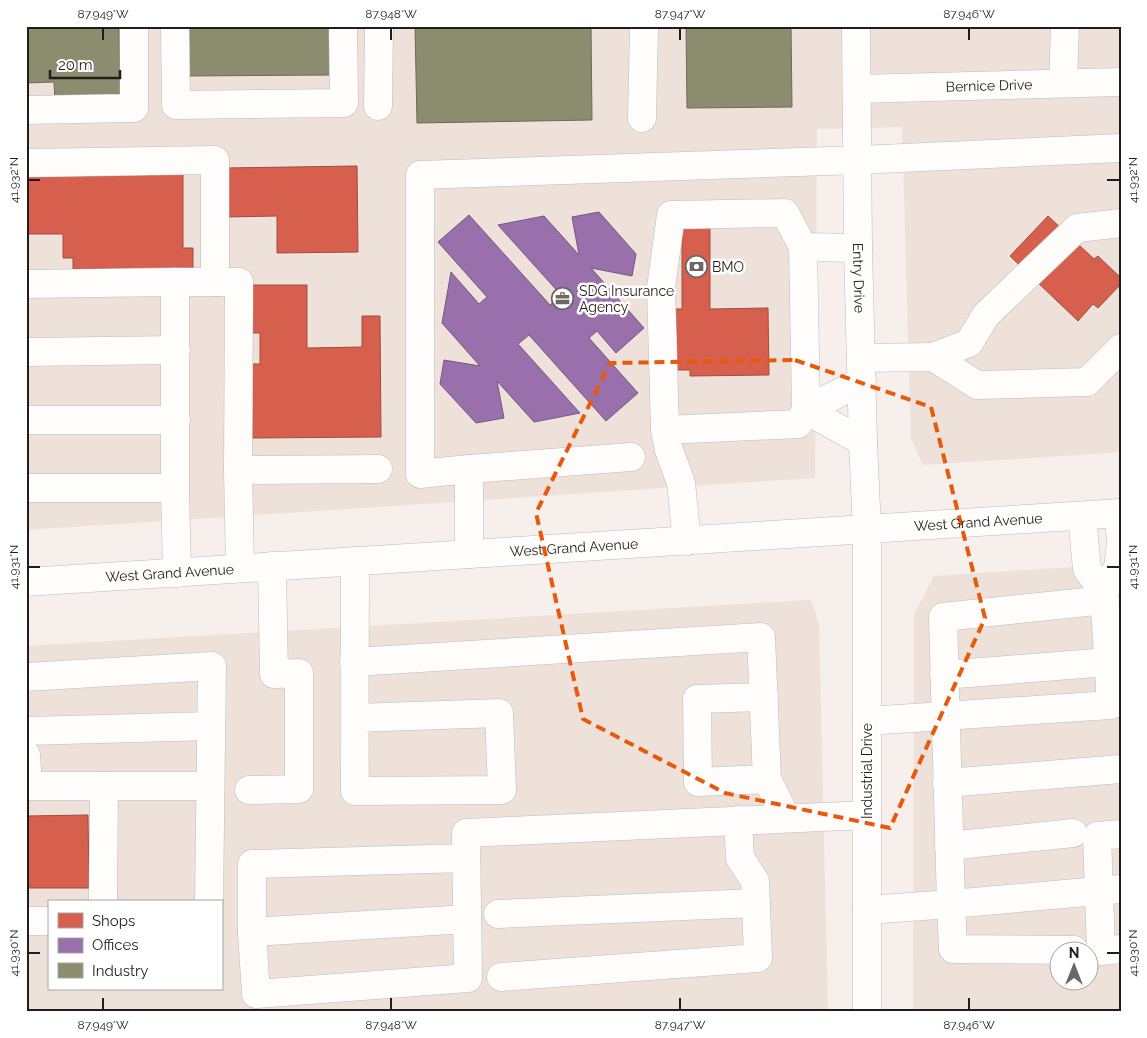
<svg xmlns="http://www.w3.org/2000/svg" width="1147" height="1038" viewBox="0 0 1147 1038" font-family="Raleway,sans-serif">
<rect width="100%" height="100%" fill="#f6efec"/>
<path fill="#eee1da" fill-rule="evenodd" d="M26 26H1121V452L923 465 911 439 902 127 817 129 815 478 210 518 26 530Z
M1121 564V1012H913L914 614 934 576ZM1060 950H1090V980H1060Z
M811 600 819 624 828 1012H26V646ZM49 902H221V989H49Z"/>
<path fill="#d6604d" stroke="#a04c3e" d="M357 166 358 252 277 253V216L226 217 225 168Z
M183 170V248H193V269H73V258H63V234H26V171Z
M1048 216 1094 259 1098 256 1121 278V284L1098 308 1093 304 1078 321 1010 256Z
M682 225H710V309L768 308 769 375 690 376V370H669V309H682Z
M253 285H307V348L362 347V316H380L381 437 250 438 249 364H260V333H253Z
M88 815 89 888H26V816Z"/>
<path fill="#9970ab" stroke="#755780" d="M599 212 636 254 632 276 591 268 644 328 616 353 597 331 589 338 638 393 606 421 529 335 518 344 580 413 534 422 497 381 504 418 476 423 440 384 444 360 480 366 442 323 451 272 479 304 487 297 438 242 469 215 550 305 561 295 498 225 544 216 579 255 572 217Z"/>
<path fill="#8c8c6e" stroke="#6c6b55" d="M26 26H119L120 99 55 101 54 82 26 83Z
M183 26H331V75L183 76Z
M415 26H591L592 120 417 123Z
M686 26H791L792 107 687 108Z"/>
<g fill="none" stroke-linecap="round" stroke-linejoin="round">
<defs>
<g id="minor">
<path d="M175 26 176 105 344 103 343 26"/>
<path id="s1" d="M856 26 858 248 863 442 867 530V1012"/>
<path d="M1063 83 1065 26"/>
<path id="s2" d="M857 89 1121 82"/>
<path d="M378 106 379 26"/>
<path d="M26 110 134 108V26"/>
<path d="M642 118 644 26"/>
<path d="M26 163 215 160V282H175"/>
<path d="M803 247 858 248"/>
<path d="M215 282H239L238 470 240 568"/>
<path d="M26 284 175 282V488L177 573"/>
<path d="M26 352 176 350"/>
<path d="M933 357 969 343 986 315 1077 228 1121 223"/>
<path d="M861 358 933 357 977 385 1087 382 1121 348"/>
<path d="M806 410 863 442"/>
<path d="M806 410 862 381"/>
<path d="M26 420H176"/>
<path d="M665 430 661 288 671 215 785 213 803 247 806 410 798 424 665 430 669 450 681 483 687 541"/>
<path d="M631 457 469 469 420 474V175L858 160 1121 148"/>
<path d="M469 469V554"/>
<path d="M238 470 378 469"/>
<path d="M26 488H175"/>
<path d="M1082 516 1087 569 1104 592"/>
<path d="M355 561C355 638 354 714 355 791L502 790 499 713 355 718"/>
<path d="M354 662 761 637 767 779 786 818"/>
<path d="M944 675 1108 662"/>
<path d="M26 677 212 666 209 902"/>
<path d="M764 697 697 699 698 782 767 779"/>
<path d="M867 721 1111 705 1104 592 1118 567 1121 544 1119 513"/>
<path d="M26 731 211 726"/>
<path d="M26 755 28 786H210"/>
<path d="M947 783 1121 769"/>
<path d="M249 790 299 789V673L274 674 272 566"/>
<path d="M1121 834 1097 836 1101 951 1121 949"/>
<path d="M949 846 1073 833"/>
<path d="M466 858 252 864V932L256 994 468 978 466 833 867 815"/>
<path d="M103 902 104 786"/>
<path d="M867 910 951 904 943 617 1105 600"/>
<path d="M498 914 756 903"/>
<path d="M26 921H49"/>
<path d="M252 932 467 919"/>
<path d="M1074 950 953 949 951 904 1121 889"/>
<path d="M501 977 758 958 755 881 740 858 738 820"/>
</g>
<g id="major">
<path id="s3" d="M26 582 1121 513"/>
</g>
</defs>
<use href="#minor" stroke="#c0bab8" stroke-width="29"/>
<use href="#major" stroke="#c0bab8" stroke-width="29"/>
<use href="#minor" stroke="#fefdfc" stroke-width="28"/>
<use href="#major" stroke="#fefdfc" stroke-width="28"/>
</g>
<path fill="none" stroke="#e8590c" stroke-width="4" stroke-dasharray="10 6" stroke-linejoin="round" d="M795 360 931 407 985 618 890 828 725 793 583 719 536 513 610 363Z"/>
<path fill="none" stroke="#211d1b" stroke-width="2" d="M103 28V40M391 28V40M680 28V40M969 28V40M28 180H40M1107 180H1120M28 567H40M1107 567H1120M28 953H40M1107 953H1120M103 998V1010M391 998V1010M680 998V1010M969 998V1010"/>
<defs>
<symbol id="bank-ring" viewBox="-11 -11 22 22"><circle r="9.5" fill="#fff" stroke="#6c6664" stroke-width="1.5"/><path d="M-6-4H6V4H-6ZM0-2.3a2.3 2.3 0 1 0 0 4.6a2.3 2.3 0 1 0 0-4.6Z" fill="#6c6664"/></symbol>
<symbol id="office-ring" viewBox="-11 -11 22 22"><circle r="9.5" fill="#fff" stroke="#6c6664" stroke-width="1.5"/><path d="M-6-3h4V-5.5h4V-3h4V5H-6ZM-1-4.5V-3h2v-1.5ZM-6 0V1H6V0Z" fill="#6c6664"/></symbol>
</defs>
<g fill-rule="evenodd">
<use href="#bank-ring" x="684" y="254" width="25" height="25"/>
<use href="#office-ring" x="550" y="286" width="25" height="25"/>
</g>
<g text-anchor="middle" stroke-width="5" stroke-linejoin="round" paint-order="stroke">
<g font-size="14" fill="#211d1b" stroke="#fff">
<text dy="5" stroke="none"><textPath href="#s2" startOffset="132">Bernice Drive</textPath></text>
<text dy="5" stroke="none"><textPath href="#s1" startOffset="252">Entry Drive</textPath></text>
<text dy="5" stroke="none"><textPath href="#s3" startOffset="954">West Grand Avenue</textPath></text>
<text dy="5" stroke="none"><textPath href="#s3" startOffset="549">West Grand Avenue</textPath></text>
<text dy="5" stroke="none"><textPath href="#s3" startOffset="144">West Grand Avenue</textPath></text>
<text transform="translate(867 771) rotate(-90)" y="5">Industrial Drive</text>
</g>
<g font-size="14" fill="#211d1b" stroke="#fff" text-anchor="start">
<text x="712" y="272">BMO</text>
<text x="579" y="296">SDG Insurance<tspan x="579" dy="16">Agency</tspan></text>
</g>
</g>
<rect width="1147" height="1038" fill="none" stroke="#ffffff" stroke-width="55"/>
<rect x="48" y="900" width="175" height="90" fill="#ffffff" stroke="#a6a5a4"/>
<rect x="58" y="913" width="25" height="15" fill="#d6604d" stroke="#a6a5a4"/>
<text x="92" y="926" font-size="15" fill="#211d1b">Shops</text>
<rect x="58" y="938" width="25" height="15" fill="#9970ab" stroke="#a6a5a4"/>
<text x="92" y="950" font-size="15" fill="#211d1b">Offices</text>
<rect x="58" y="963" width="25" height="15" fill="#8c8c6e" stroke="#a6a5a4"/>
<text x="92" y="976" font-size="15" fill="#211d1b">Industry</text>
<g transform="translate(1074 966)"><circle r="24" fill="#ffffff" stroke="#a6a5a4"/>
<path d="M0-4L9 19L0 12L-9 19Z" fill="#6c6664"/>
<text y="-8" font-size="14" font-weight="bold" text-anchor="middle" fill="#211d1b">N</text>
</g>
<path d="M50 70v8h70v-8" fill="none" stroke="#211d1b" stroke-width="2.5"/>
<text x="58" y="70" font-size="15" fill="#211d1b" stroke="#ffffff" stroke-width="4" paint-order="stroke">20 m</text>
<rect x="28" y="28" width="1092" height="982" fill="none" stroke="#211d1b" stroke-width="2"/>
<g font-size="12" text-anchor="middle" fill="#211d1b">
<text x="103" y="18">87.949°W</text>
<text x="391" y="18">87.948°W</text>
<text x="680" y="18">87.947°W</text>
<text x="969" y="18">87.946°W</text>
<text transform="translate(14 180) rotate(-90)" y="4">41.932°N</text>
<text transform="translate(1133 180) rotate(-90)" y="4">41.932°N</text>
<text transform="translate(14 567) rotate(-90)" y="4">41.931°N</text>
<text transform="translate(1133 567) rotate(-90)" y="4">41.931°N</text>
<text transform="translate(14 953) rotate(-90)" y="4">41.930°N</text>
<text transform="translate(1133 953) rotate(-90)" y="4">41.930°N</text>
<text x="103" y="1029">87.949°W</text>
<text x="391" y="1029">87.948°W</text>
<text x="680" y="1029">87.947°W</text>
<text x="969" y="1029">87.946°W</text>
</g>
</svg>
